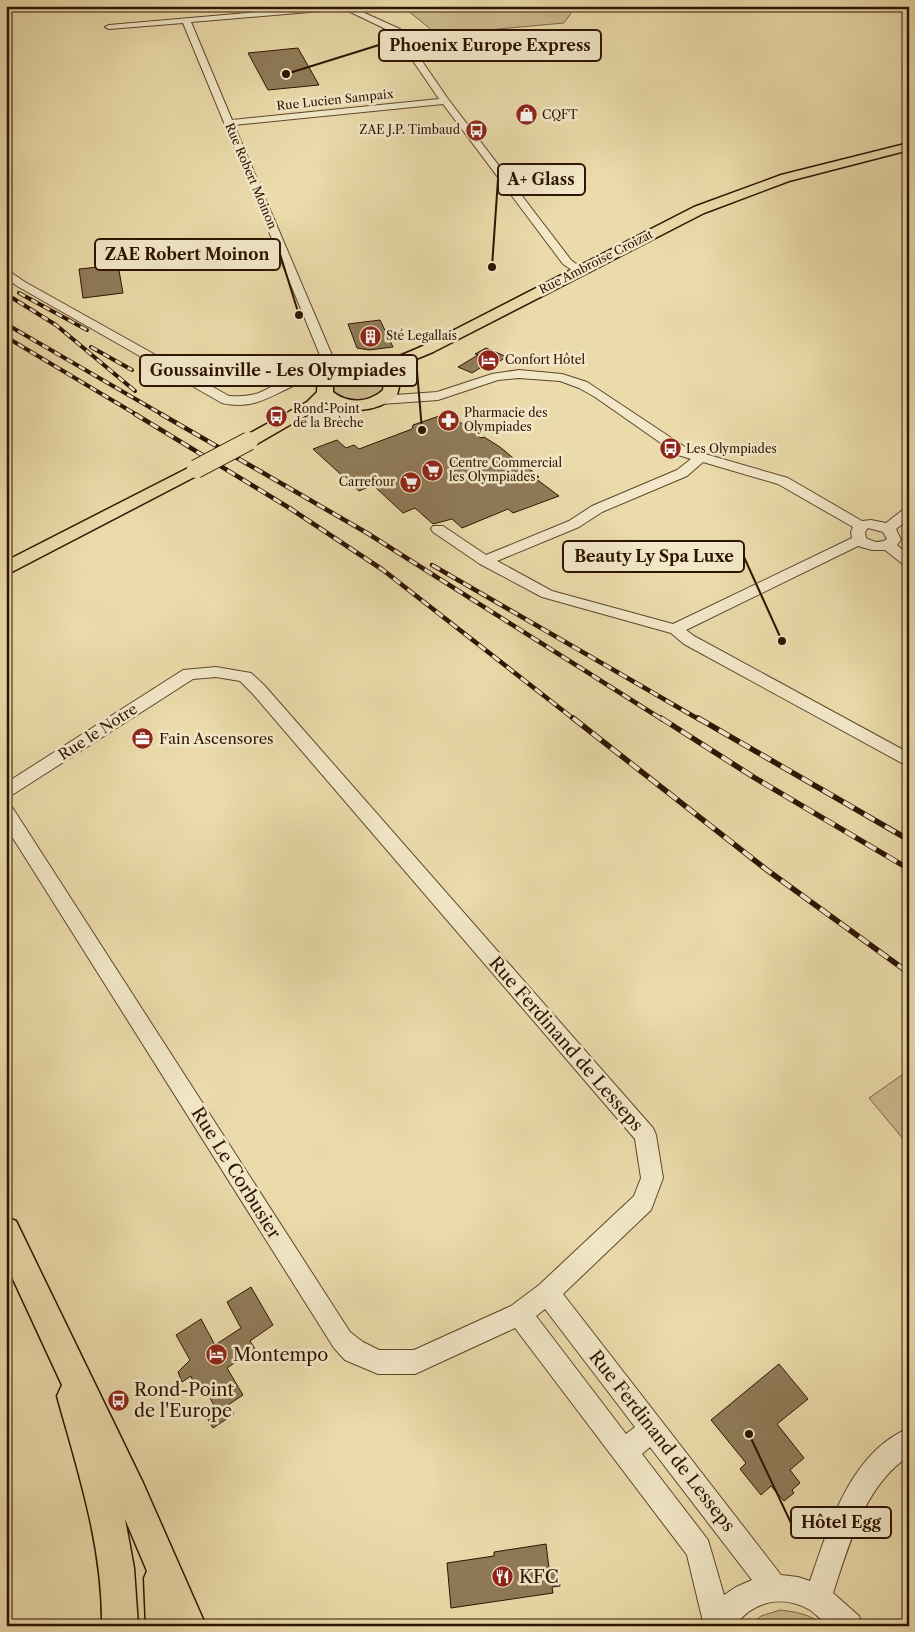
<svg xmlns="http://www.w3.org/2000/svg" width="915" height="1632" viewBox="0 0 915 1632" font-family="'Libre Caslon Text',serif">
<rect width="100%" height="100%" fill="#ebdbaa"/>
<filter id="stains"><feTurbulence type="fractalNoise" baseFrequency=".004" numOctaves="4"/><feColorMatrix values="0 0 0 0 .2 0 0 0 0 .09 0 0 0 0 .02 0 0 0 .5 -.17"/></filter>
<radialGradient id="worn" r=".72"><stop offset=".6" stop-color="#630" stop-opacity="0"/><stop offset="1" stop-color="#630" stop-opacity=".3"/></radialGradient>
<path fill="#cbb98d" stroke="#7c6648" d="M402 6H576L564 23 466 32 451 35 449 44Z
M350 372 377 375 386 384 385 389C367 405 355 401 334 397L329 383Z
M909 1070V1146L869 1098Z
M780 1610C796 1612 811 1614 824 1626H750L761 1616Z"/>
<path fill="#907b59" stroke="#2e1402" d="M298 48 319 85 268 90 248 53Z
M118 265 123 293 83 298 79 269Z
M380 320 393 347 369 350 357 348 348 324Z
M486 348 507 357 493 365 488 363 472 373 458 367 478 355 475 354Z
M448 413 481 438 484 437 500 447 524 467 531 470 539 477 535 478 559 496 513 513 508 509 462 528 452 519 433 524 415 508 403 513 373 485 359 491 313 449 337 440 346 448 354 445 359 449 412 429 413 425Z
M251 1287 273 1325 250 1341 255 1349 227 1368 243 1395 228 1405 234 1414 213 1428 206 1416 216 1409 203 1385 196 1390 191 1376 182 1382 178 1372 190 1360 176 1335 201 1319 215 1345 241 1328 227 1302Z
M779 1364 808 1399 777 1424 804 1458 790 1470 800 1483 792 1490 794 1493 784 1501 771 1486 761 1495 740 1469 746 1463 711 1420Z
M546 1544 549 1568H557L560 1586 552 1587 553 1593 451 1608 447 1563 494 1556V1552Z"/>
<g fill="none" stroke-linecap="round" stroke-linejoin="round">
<defs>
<path id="minor" d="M327 6H349L400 29 448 99 571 260 584 270 583 272H575L563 264 443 104 234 125 334 360 333 365H339L341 368 333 373 334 379 332 382H324L321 376C313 379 304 381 295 385 269 397 253 410 222 403L17 286 6 278V269L25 282 229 396C261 398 262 389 289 379 299 375 310 372 320 369L322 360 183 23 109 29 105 27 109 25ZM344 9 394 33 439 99 232 120 191 22Z
M519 370 562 374 587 382 688 449 788 478 862 521 871 520 886 523 904 509 909 508V519L896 529 901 540 897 545 909 555V566L904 565 885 550H872L858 546 686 630 694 636 909 753V767L684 644 671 633 542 597 480 564 433 532 431 529 433 526H443L486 555 569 521 592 506 677 470 691 459 678 455 595 397 579 388 560 381 519 378 498 380 438 400 381 404 375 400 381 396 437 392 492 374ZM703 462 778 484 853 527 851 532 852 538 673 624 552 591 497 561 579 527 602 512 687 476ZM868 528 883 532 887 539C880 544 873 542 866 538L865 532Z
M216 667 251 673 264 685 653 1128 656 1135 663 1178 651 1210 563 1294 781 1575 798 1577 810 1581C829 1526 850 1453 909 1428V1456C864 1486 849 1545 833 1593L859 1616 863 1626C853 1626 841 1628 831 1626 825 1624 816 1614 810 1610 783 1594 752 1601 735 1626H704L687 1555 515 1328 415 1374H378L345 1360 334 1348 6 827V806L12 807 350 1332 363 1342 379 1350H414L511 1306 539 1285 634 1196 641 1178 635 1139 252 693 240 681 216 677 193 679 12 795 6 797V783L183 670ZM545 1309 635 1427 626 1434 536 1316ZM650 1447 752 1580 736 1587 724 1595 708 1540 642 1454Z"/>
<path id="major" d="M909 143V150L789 181 704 213 433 352 404 364 384 369 395 376 400 383 397 395C377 413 348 414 325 402L319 408 255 445H243L241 441 243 437 307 402 317 392C317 369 344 366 362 365 372 364 384 361 393 358 403 355 413 350 423 346L694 207 781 175ZM356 374C367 374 376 375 384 383L383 390C369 403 348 404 333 392V384L344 376Z
M196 464 202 465 204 469 202 473 6 575V561Z
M6 1217 16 1221 143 1483 206 1626H146L144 1578 147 1571 125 1519 134 1568 138 1626H102C103 1546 78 1472 57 1396L62 1385 6 1264Z"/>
</defs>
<use href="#minor" stroke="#5d462c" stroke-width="2"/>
<use href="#major" stroke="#2e1402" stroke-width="3"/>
<use href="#minor" fill="#f2e8c8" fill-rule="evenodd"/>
<use href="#major" fill="#ebdbaa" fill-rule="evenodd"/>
<defs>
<path id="rail-far2" d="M19 293 87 330
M6 294 56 325 135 391
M6 324 163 415
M6 337 137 415
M91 347 132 370"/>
<path id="rail-far1" d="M135 414 291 509 383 570 575 720
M161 414 367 533 663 720
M432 565 700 720"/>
<path id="rail" d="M573 718 767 870 909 973
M661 718 755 778 909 869
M698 718 909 840"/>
</defs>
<use href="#rail-far2" stroke="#2e1402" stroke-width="4"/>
<use href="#rail-far1" stroke="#2e1402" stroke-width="4.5"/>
<use href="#rail" stroke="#2e1402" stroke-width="5.5"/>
<use href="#rail-far2" stroke="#f2e8c8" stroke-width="2.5" stroke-dasharray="7" stroke-linecap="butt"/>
<use href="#rail-far1" stroke="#f2e8c8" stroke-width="3" stroke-dasharray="9" stroke-linecap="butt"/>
<use href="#rail" stroke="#f2e8c8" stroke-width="4" stroke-dasharray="12" stroke-linecap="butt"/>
<defs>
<path id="major-bridge" d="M196 469 249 441"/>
</defs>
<use href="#major-bridge" stroke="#2e1402" stroke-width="20" stroke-linecap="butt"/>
<use href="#major-bridge" stroke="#ebdbaa" stroke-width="18"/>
</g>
<defs>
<symbol id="shop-disc" viewBox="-11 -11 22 22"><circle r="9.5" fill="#8f2418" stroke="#f2e8c8"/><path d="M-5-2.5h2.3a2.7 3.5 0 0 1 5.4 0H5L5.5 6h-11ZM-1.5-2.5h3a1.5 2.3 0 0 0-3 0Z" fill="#fff"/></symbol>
<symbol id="bus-disc" viewBox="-11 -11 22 22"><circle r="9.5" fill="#8f2418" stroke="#f2e8c8"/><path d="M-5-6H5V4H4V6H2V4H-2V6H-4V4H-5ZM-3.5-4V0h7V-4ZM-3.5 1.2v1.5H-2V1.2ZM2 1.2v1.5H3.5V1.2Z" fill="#fff"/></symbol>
<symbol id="building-disc" viewBox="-11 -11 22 22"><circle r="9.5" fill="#8f2418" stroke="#f2e8c8"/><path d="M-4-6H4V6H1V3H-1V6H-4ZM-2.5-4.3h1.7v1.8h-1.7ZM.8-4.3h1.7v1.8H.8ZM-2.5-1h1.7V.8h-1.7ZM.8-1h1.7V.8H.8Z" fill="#fff"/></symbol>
<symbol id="hotel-disc" viewBox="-11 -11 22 22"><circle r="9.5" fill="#8f2418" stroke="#f2e8c8"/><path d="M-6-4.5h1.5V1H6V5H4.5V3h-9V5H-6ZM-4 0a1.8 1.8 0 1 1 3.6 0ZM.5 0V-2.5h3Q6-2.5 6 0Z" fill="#fff"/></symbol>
<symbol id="pharmacy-disc" viewBox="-11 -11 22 22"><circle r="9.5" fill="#8f2418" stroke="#f2e8c8"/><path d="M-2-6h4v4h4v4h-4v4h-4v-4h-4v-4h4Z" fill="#fff"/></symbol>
<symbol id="supermarket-disc" viewBox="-11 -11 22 22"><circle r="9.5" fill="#8f2418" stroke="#f2e8c8"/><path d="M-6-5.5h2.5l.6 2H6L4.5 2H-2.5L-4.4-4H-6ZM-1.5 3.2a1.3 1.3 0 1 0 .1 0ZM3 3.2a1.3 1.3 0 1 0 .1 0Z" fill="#fff"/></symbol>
<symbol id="office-disc" viewBox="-11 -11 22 22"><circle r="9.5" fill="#8f2418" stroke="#f2e8c8"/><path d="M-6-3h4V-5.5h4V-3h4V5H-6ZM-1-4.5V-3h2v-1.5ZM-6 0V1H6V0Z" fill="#fff"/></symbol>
<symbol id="restaurant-disc" viewBox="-11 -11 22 22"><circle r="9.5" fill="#8f2418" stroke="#f2e8c8"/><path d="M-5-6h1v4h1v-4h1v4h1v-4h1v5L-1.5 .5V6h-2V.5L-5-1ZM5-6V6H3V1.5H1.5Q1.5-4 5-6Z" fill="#fff"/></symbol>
</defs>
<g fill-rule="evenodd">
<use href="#shop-disc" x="514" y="102" width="25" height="25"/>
<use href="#bus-disc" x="464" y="118" width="25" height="25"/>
<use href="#building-disc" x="358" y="324" width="25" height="25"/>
<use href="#hotel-disc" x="476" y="348" width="25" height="25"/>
<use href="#bus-disc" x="264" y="404" width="25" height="25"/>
<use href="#pharmacy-disc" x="436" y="408" width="25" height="25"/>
<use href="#bus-disc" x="658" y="436" width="25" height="25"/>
<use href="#supermarket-disc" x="420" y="458" width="25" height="25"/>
<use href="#supermarket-disc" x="398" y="470" width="25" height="25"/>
<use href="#office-disc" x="130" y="726" width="25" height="25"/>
<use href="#hotel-disc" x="204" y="1342" width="25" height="25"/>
<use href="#bus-disc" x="106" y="1388" width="25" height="25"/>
<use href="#restaurant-disc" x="490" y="1564" width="25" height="25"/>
</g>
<g text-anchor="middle" stroke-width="5" stroke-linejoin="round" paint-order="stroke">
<g font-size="12" fill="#2e1402" stroke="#f2e8c8">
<text transform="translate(335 100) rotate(-6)" y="4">Rue Lucien Sampaix</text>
<text transform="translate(251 176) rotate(67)" y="4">Rue Robert Moinon</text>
<text transform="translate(596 262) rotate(-27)" y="4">Rue Ambroise Croizat</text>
</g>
<g font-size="12" fill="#2e1402" stroke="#f2e8c8" text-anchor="start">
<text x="542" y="119">CQFT</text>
<text x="460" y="134" text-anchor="end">ZAE J.P. Timbaud</text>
<text x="386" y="340">Sté Legallais</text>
<text x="505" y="364">Confort Hôtel</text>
<text x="293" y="413">Rond-Point<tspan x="293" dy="14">de la Brèche</tspan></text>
<text x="464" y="417">Pharmacie des<tspan x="464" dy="14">Olympiades</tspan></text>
<text x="686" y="453">Les Olympiades</text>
<text x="449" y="467">Centre Commercial<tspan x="449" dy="14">les Olympiades</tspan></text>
<text x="395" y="486" text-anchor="end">Carrefour</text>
</g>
<g font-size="15" fill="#2e1402" stroke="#f2e8c8">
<text transform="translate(98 732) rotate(-33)" y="5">Rue le Notre</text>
</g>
<g font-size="15" fill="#2e1402" stroke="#f2e8c8" text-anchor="start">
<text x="159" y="744">Fain Ascensores</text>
</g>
<g font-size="18" fill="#2e1402" stroke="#f2e8c8">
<text transform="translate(566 1044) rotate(49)" y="6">Rue Ferdinand de Lesseps</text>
<text transform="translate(236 1173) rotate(58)" y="6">Rue Le Corbusier</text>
<text transform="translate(662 1441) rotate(52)" y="6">Rue Ferdinand de Lesseps</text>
</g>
<g font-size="18" fill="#2e1402" stroke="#f2e8c8" text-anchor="start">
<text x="233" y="1361">Montempo</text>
<text x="134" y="1396">Rond-Point<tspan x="134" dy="21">de l'Europe</tspan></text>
<text x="519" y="1583">KFC</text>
</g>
</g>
<path fill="none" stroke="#2e1402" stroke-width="2" d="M286 74L379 45M492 267L498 179M299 315L280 254M422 430L417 371M782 641L744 557M749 1434L791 1523"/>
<g fill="#2e1402" stroke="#f2e8c8" stroke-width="2">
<circle cx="286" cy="74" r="5"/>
<circle cx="492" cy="267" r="5"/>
<circle cx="299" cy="315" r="5"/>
<circle cx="422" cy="430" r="5"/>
<circle cx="782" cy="641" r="5"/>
<circle cx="749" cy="1434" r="5"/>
</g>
<g fill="#f2e8c8" stroke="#2e1402" stroke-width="2">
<rect x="379" y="30" width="222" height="31" rx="5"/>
<rect x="498" y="164" width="87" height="31" rx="5"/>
<rect x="95" y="239" width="185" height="31" rx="5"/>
<rect x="140" y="355" width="277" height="31" rx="5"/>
<rect x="563" y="541" width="181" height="31" rx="5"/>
<rect x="791" y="1507" width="100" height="31" rx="5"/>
</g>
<g font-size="16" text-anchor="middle" font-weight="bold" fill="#2e1402">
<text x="490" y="51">Phoenix Europe Express</text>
<text x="541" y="185">A+ Glass</text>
<text x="187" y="260">ZAE Robert Moinon</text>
<text x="278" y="376">Goussainville - Les Olympiades</text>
<text x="654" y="562">Beauty Ly Spa Luxe</text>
<text x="841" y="1528">Hôtel Egg</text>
</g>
<rect width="915" height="1632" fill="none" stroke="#ebdbaa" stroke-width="25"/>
<rect x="8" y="8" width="900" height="1617" fill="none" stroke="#2e1402" stroke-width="2.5"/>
<rect x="12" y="12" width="890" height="1607" fill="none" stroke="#2e1402"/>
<rect width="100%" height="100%" filter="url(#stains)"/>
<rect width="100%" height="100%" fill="url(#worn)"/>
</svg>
